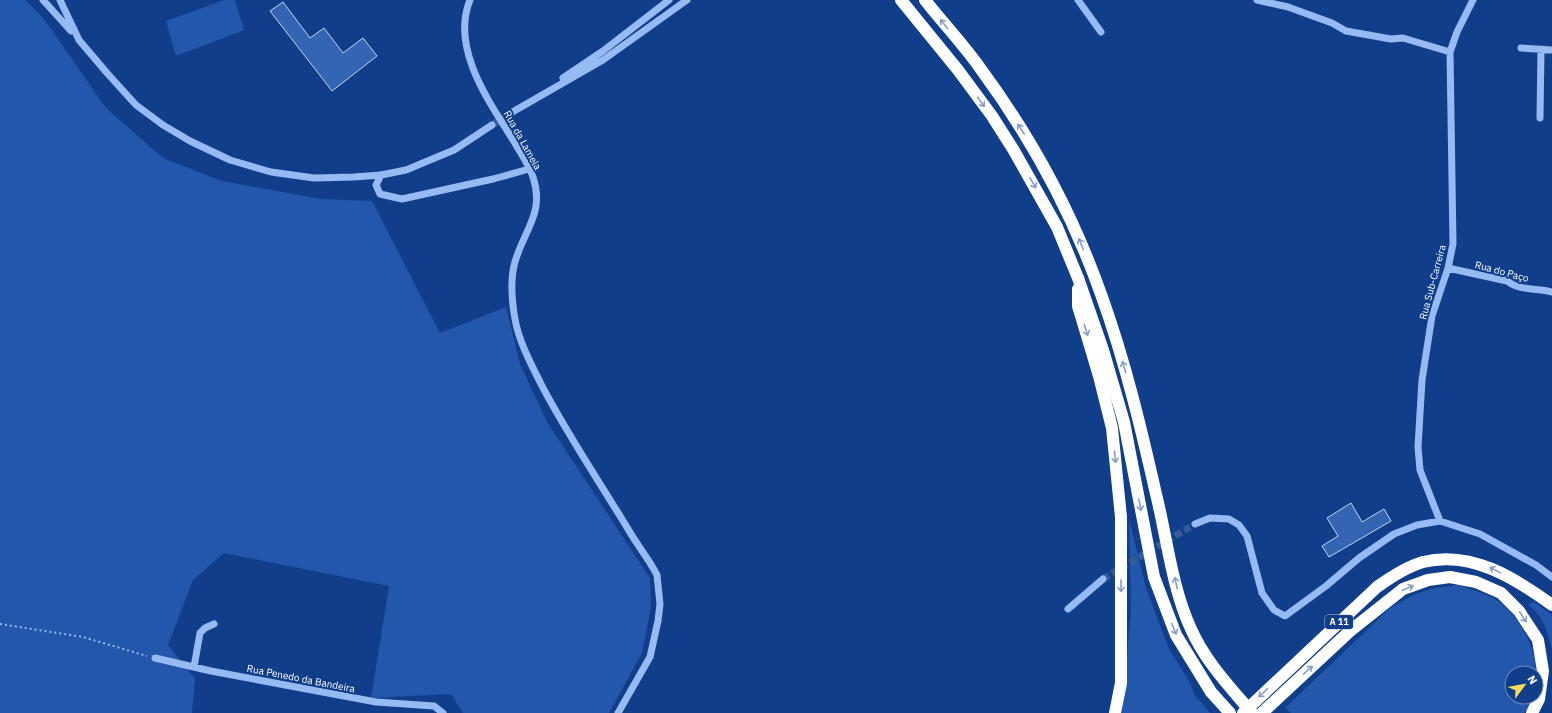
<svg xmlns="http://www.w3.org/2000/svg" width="1552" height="713" viewBox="0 0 1552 713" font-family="'IBM Plex Sans',sans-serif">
<rect width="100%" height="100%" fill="#103e8b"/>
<path fill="#2257ab" d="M0 0H25L44 19 106 108 163 158 222 181 321 199 372 201 440 333 506 307 520 364 547 422 650 578 651 607 642 653 609 713H463L451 694 371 698 389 586 224 553 193 580 168 645 195 679 192 713H0Z
M224 0H235L244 30 176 56 166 21Z
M1129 518 1146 588 1169 649 1191 684 1194 694 1210 713H1122L1131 610Z
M1458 585C1473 590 1488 594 1501 603 1517 615 1533 643 1535 663 1536 670 1536 678 1537 685L1536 687V673H1512V697H1533L1529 706 1524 713H1291L1285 708 1390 608 1413 595 1434 588Z
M1534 602 1552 615V649C1547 632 1544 616 1528 605Z"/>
<path fill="#3465b3" stroke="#bdd6fd" d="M283 2 310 38 324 28 343 53 363 38 377 56 332 91 270 11Z
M1351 503 1362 522 1384 509 1391 521 1329 557 1322 546 1338 536 1327 518Z"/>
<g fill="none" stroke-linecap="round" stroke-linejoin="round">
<path stroke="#345b9c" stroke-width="7" stroke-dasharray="7 3.5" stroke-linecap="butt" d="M492 125 509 114
M1103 579 1195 524"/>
<path stroke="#96baf2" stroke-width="2" stroke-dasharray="2 3" stroke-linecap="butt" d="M0 624 83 637 147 656"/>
<path stroke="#96baf2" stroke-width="7" d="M43 0 71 31
M60 0 79 40 107 73 136 105 163 125 190 141 230 160 271 172 314 178 354 177 381 175 406 170 454 150 492 125
M470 0C450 49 490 103 515 143 521 154 529 165 533 177 545 213 524 230 515 262 510 279 512 302 515 319 519 342 531 364 541 384 567 434 599 481 628 529 637 545 649 559 657 575L660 604 658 621 650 657 618 713
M1078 0 1101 32
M1257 0 1288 7 1332 23 1346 31 1391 39 1403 38 1450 52
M1521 48 1552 50
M563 78 603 51 669 0
M509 114 603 60 687 0
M1540 118 1541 49
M381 175 376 185 380 194 402 199 493 179 529 169
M1448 268 1507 281C1520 291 1537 288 1552 292
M1440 521 1420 470 1418 447 1422 380 1432 316 1448 268 1453 244 1450 52 1457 32 1473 0
M1195 524 1210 518 1229 519 1239 525 1247 536 1262 593 1274 610 1285 616 1326 586 1359 558 1394 534 1417 525 1440 521 1480 534 1536 565 1552 577
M1068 609 1103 579
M155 658 211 671 376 702 434 706 443 713
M194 667 200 633 205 628 214 624"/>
<path stroke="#fff" stroke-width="12" d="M901 0 958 70 992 116 1013 149 1057 227 1078 278 1103 350 1124 422 1154 577 1176 635 1211 692 1230 713
M925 0C943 23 963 44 980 68 1031 137 1074 217 1102 297 1125 361 1141 428 1156 494 1167 538 1172 588 1191 629 1205 661 1230 687 1252 713
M1078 289V306L1099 376 1112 428 1121 517V683L1115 713
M1243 713 1377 587C1391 577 1406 567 1423 562 1471 550 1515 578 1552 605
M1262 713 1350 631 1403 589 1428 580 1450 577 1476 582 1501 593 1519 611 1538 640 1543 671 1539 699 1532 713"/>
</g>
<defs><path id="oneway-shaft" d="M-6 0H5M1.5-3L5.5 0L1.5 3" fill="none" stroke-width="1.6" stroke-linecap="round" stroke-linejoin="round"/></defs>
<g stroke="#889ec5">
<use href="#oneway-shaft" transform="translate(944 24) rotate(-129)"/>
<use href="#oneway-shaft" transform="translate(981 102) rotate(54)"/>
<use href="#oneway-shaft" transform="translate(1021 129) rotate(-123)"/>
<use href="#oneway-shaft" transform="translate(1033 183) rotate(60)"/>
<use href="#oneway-shaft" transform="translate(1081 244) rotate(-112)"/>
<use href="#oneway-shaft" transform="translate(1086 330) rotate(73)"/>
<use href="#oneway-shaft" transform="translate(1124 367) rotate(-107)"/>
<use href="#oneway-shaft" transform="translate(1115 457) rotate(84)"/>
<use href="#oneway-shaft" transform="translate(1140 505) rotate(79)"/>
<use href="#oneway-shaft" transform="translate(1495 570) rotate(-154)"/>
<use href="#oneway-shaft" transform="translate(1176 583) rotate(-102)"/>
<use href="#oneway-shaft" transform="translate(1121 586) rotate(90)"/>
<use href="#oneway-shaft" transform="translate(1408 588) rotate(-23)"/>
<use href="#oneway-shaft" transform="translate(1523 617) rotate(57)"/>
<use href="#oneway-shaft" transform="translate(1174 629) rotate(68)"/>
<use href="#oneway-shaft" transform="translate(1308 670) rotate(-43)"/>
<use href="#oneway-shaft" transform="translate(1263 693) rotate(136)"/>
</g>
<g text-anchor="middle" stroke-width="4" stroke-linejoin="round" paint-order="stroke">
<rect fill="#103e8b" stroke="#b7c5dc" stroke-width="1" x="1325" y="615" width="28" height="14" rx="3"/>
<g font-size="9" font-weight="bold" fill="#fff">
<text x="1339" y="625">A 11</text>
</g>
<g font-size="10" fill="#fff" stroke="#103e8b">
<text transform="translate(523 140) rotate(61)" y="4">Rua da Lamela</text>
<text transform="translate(1502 271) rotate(15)" y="4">Rua do Paço</text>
<text transform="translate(1432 282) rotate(-75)" y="4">Rua Sub-Carreira</text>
<text transform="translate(301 678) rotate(11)" y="4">Rua Penedo da Bandeira</text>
</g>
</g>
<g transform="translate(1524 685) rotate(58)"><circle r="19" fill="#103e8b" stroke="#708bb9"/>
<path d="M0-3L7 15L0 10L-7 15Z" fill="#ffd957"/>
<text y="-6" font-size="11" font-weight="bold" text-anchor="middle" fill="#ffffff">N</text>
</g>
</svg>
